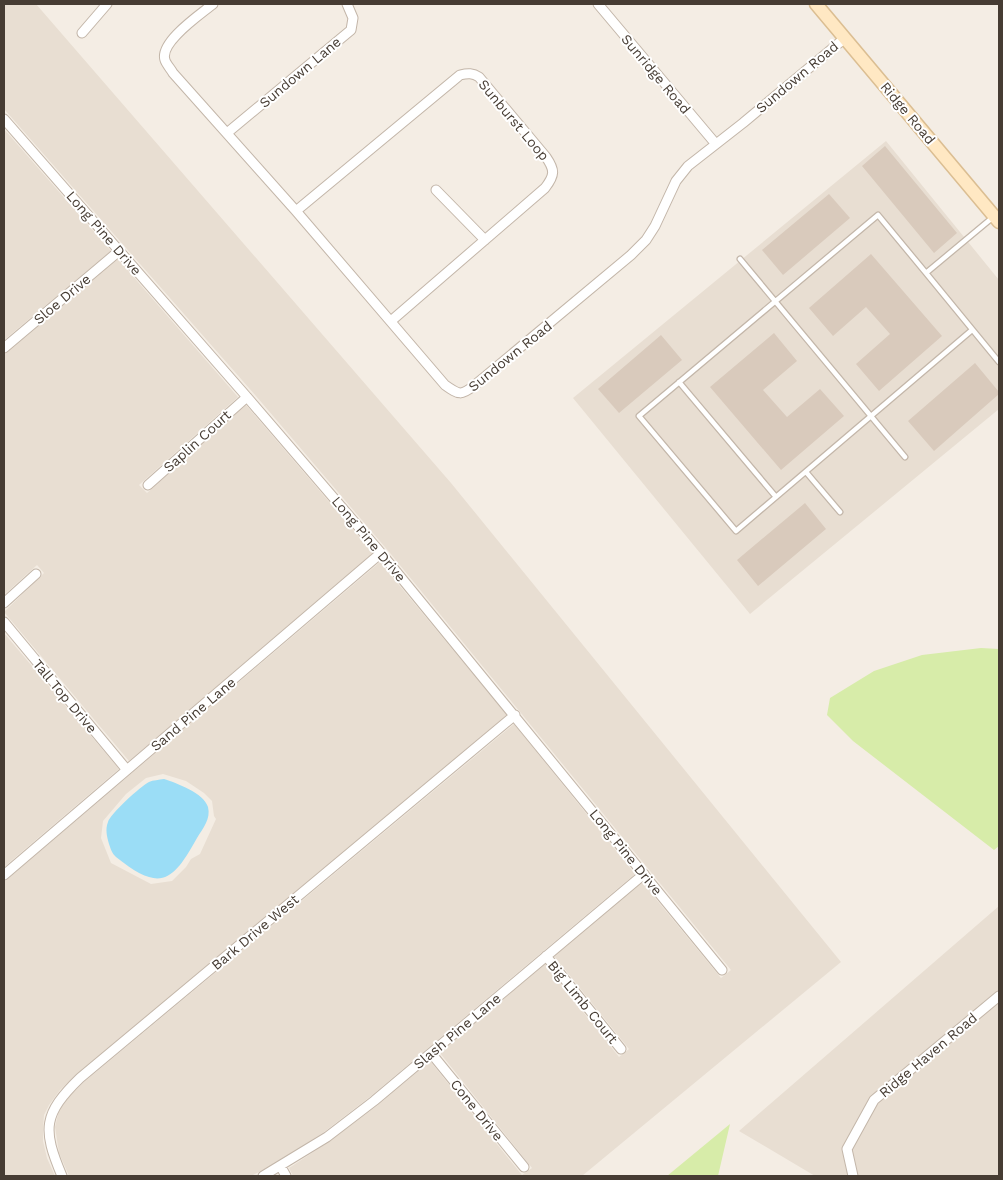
<svg xmlns="http://www.w3.org/2000/svg" width="1003" height="1180" viewBox="0 0 1003 1180" font-family="'Work Sans',sans-serif">
<rect width="100%" height="100%" fill="#f4ede4"/>
<path fill="#e8ded2" fill-rule="evenodd" d="M4 4H36L451 483 841 962 582 1176H293L289 1168 330 1141 378 1105 430 1061 522 1175 532 1168 440 1053 545 964 619 1057 629 1049 554 956 642 882 721 978 731 970 390 553 256 396 4 109Z
M4 129 111 251 4 340Z
M886 141 999 280V409L750 614 573 398Z
M118 259 238 397 139 485 147 493 246 405 373 553 129 761 4 612 44 573 37 565 4 595V355Z
M380 562 507 715 77 1074 60 1090 49 1105 44 1115 43 1128V1141L47 1158 55 1176H4V882ZM163 774 186 781 204 793 212 801 214 816 216 819 200 854 191 859 186 867 172 881 151 884 111 863 101 838 103 821 126 794 146 778Z
M4 633 119 769 4 867Z
M514 724 635 874 371 1096 324 1132 278 1162 251 1176H69L59 1153 55 1127 59 1110 69 1097 84 1082Z
M999 906V1176H815L739 1131Z"/>
<path fill="#d7eca9" d="M981 648 999 649V846L994 850 853 741 827 715 830 698 874 671 922 655Z
M730 1124 718 1176H667Z"/>
<path fill="#9bddf6" d="M164 779C176 783 204 793 208 807 211 819 203 828 197 838 172 883 160 892 116 857 112 853 111 850 109 844 107 837 105 829 108 822 110 814 141 786 149 782 153 780 159 780 164 779Z"/>
<path fill="#d9cabc" d="M885 146 957 233 934 253 862 166Z
M829 194 850 218 783 275 762 250Z
M871 254 942 336 879 391 856 364 890 334 866 307 833 336 809 308Z
M774 333 797 361 763 390 787 417 820 389 844 416 781 470 710 387Z
M661 335 682 360 619 413 598 389Z
M975 363 999 392V394L934 451 908 421Z
M805 503 826 529 758 586 737 560Z"/>
<g fill="none" stroke-linecap="round" stroke-linejoin="round">
<defs>
<path id="lane" d="M992 218 926 273 999 362
M740 259 905 457
M926 273 878 215 639 416 736 531 972 330
M679 382 776 497
M806 472 840 512"/>
<path id="street" d="M213 4C201 14 159 42 165 60 166 64 171 69 173 73L296 211 445 385C459 395 461 396 475 385L631 255 646 240 655 226 676 181 688 166 743 123 845 38
M598 4 715 143
M82 33 107 4
M4 119 247 397 381 553 722 970
M227 133 351 30 353 18 347 4
M436 190 485 240
M296 211 460 75C468 73 473 73 479 77L546 157C555 170 555 175 545 188L391 321
M4 348 119 251
M148 485 247 397
M4 603 36 574
M4 622 127 770
M4 875 381 553
M546 956 621 1049
M431 1053 524 1167
M281 1167 286 1176
M62 1176C42 1129 43 1114 80 1078L515 715
M263 1176 327 1137 374 1101 644 874
M853 1176 847 1149 874 1100 999 996"/>
<path id="secondary" d="M816 4 999 222"/>
</defs>
<use href="#lane" stroke="#c3b6a9" stroke-width="7"/>
<use href="#street" stroke="#c3b6a9" stroke-width="11"/>
<use href="#secondary" stroke="#dbbe92" stroke-width="15"/>
<use href="#lane" stroke="#fff" stroke-width="4.5"/>
<use href="#street" stroke="#fff" stroke-width="9"/>
<use href="#secondary" stroke="#ffe8c3" stroke-width="12"/>
</g>
<g text-anchor="middle" stroke-width="4" stroke-linejoin="round" paint-order="stroke">
<g font-size="14" fill="#463c33" stroke="#fff">
<text transform="translate(300 72) rotate(-40)" y="5">Sundown Lane</text>
<text transform="translate(656 74) rotate(50)" y="5">Sunridge Road</text>
<text transform="translate(797 77) rotate(-40)" y="5">Sundown Road</text>
<text transform="translate(908 113) rotate(50)" y="5">Ridge Road</text>
<text transform="translate(514 120) rotate(50)" y="5">Sunburst Loop</text>
<text transform="translate(104 233) rotate(49)" y="5">Long Pine Drive</text>
<text transform="translate(62 299) rotate(-40)" y="5">Sloe Drive</text>
<text transform="translate(510 356) rotate(-39)" y="5">Sundown Road</text>
<text transform="translate(197 441) rotate(-42)" y="5">Saplin Court</text>
<text transform="translate(369 539) rotate(50)" y="5">Long Pine Drive</text>
<text transform="translate(65 696) rotate(50)" y="5">Tall Top Drive</text>
<text transform="translate(193 714) rotate(-40)" y="5">Sand Pine Lane</text>
<text transform="translate(626 852) rotate(51)" y="5">Long Pine Drive</text>
<text transform="translate(255 932) rotate(-40)" y="5">Bark Drive West</text>
<text transform="translate(583 1002) rotate(51)" y="5">Big Limb Court</text>
<text transform="translate(457 1031) rotate(-40)" y="5">Slash Pine Lane</text>
<text transform="translate(928 1055) rotate(-40)" y="5">Ridge Haven Road</text>
<text transform="translate(477 1110) rotate(51)" y="5">Cone Drive</text>
</g>
</g>
<rect width="1003" height="1180" fill="none" stroke="#463c33" stroke-width="10"/>
</svg>
